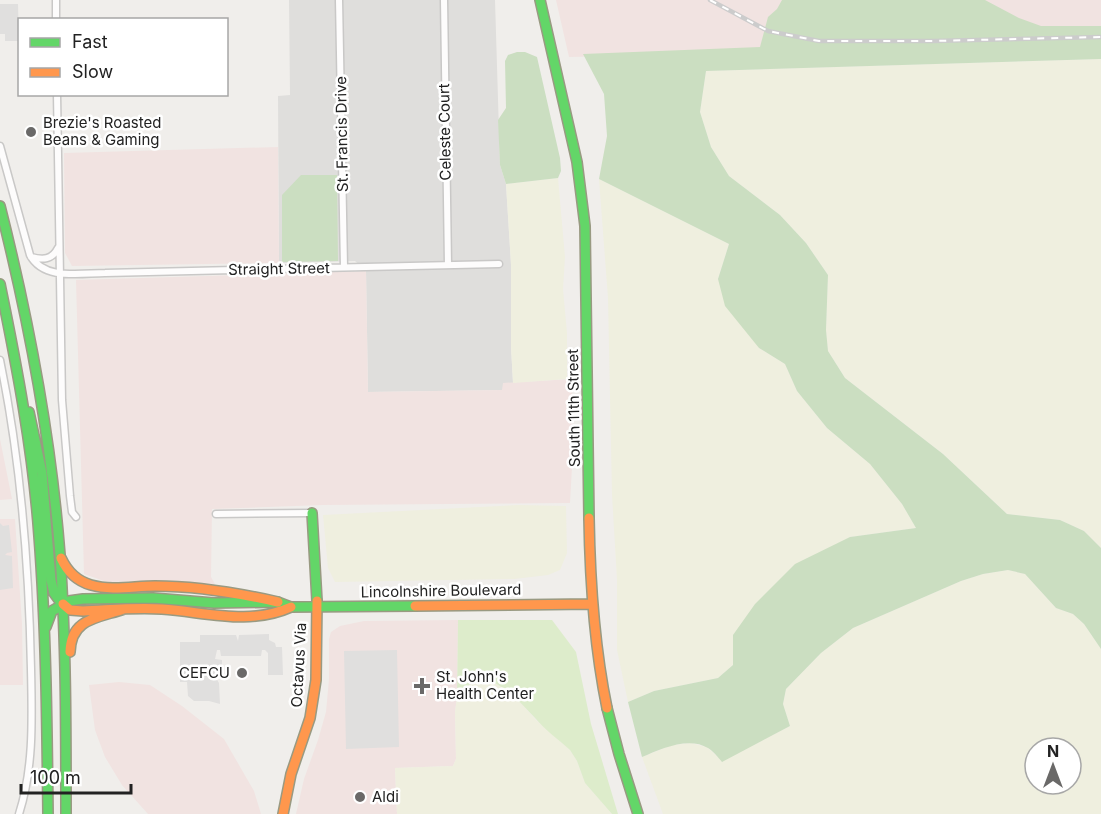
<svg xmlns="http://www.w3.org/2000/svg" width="1101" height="814" viewBox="0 0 1101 814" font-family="Inter,sans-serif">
<rect width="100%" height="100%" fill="#f0eeeb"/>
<path fill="#dfdedc" d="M289 0H495L500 165 506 184 511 264V347L513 383H503V390L368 392 366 271 355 261 279 263 278 96 290 95Z"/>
<path fill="#f1e3e1" d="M556 0H1101V47L569 57Z
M278 147 279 263 72 266 65 253 64 153Z
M366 271 368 392 502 390 503 383 572 379 573 449 570 503 323 505 212 509 211 577 216 586 159 581 107 582 84 574 76 280Z
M0 439 12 499 0 500Z
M0 519H15L22 624 23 685H0Z
M458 620 457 697 455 712 456 759 453 766 395 768 397 814H296L304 779 318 740 326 712 329 679V639L331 632 340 626 364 621Z
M119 682 150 685 182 706 224 739 254 791 261 814H148L122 785 105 757 95 730 89 685Z"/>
<path fill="#efefdf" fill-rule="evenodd" d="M1101 59V548L1084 531 1060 520 1007 514 943 454 845 378 828 351 826 330 828 275 806 243 780 215 729 176 711 147 700 112 706 71Z
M558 178 565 257 563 289 567 333V379L513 383 511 347V264L506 184Z
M599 179 729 244 718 279 759 348 785 364 797 391 827 428 870 464 902 504 916 528 850 537 733 665 718 678 654 691 628 702 617 650V579L612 495 608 298Z
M519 505 566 506 567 553 560 570 548 575 514 579 335 582 328 568 323 515Z
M1008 570 1025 574 1056 608 1073 614 1084 624 1101 649V814H663L642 757 672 745 691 743 707 747 722 761 790 726 783 704 786 689 821 653 853 628 961 581 983 574ZM1035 748H1071V784H1035Z
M488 681 503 686 512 693 536 720 570 750 577 761 585 783 612 814H397L395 768 453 766 456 759 455 712 457 697 464 687 474 682Z"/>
<path fill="#ddeccb" d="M458 620H552L576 652 591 724 618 814H612L585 783 577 761 570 750C558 739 545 730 535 718 514 696 484 659 457 697Z"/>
<path fill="#cbdec1" d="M782 0H985L1019 18 1041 26H1101V59L706 71 700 112 711 147 729 176 780 215 806 243 828 275 826 330 828 351 845 378 943 454 1007 514 1060 520 1084 531 1101 548V649L1084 624 1073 614 1056 608 1025 574 1008 570 983 574 961 581 853 628 821 653 786 689 783 704 790 726 722 762C718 757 713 751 708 748 689 736 660 749 642 757L628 702 654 691 718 678 733 665V635L755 604 795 564 850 537 916 528 902 504 870 464 827 428 797 391 785 364 759 348 725 306 718 279 729 244 599 179 607 136 604 94 583 54 760 47 768 17 777 9Z
M517 52H525L537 57 560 158 561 171 558 178 506 184 500 165 498 120 506 108 505 61 508 55Z
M301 175H337L338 261 282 262V195Z"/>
<path fill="#e0dfde" d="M0 4H18L19 41H5V34H0Z
M0 523 3 526 9 525 12 552 7 553 5 555 12 556 13 588 0 590Z
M269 634V640L275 643 276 647H282L283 675H268V653L265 650H262L261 656H221L220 650H217L215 659 222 660V678H216L219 683 220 704 209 701H194L188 696 187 682H180V642H200V635H236L238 641 239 635Z
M397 650 399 747 346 749 344 651Z"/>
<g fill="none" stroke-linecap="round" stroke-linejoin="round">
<defs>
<path id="street" d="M56 0V20
M339 0 344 267
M444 0 448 265
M57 94 62 400 70 496 72 512 76 517
M0 146 30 255C44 281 81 273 105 273L499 264
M31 257C43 260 52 260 58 248
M0 360C21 461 29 566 31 669 32 718 34 767 19 814
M216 514 312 513"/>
<path id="fast" d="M540 0 577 162 585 226 589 518
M0 206C29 321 51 437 60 555 66 641 66 728 66 814
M0 284C17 367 33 451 39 536 46 629 47 721 48 814
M29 412 42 473 51 580 54 593 62 604
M312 513 317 601
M46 627 52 611 69 601 83 599 153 598 214 603 278 602 291 607 415 606
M607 708 619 754 638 814"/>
<path id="slow" d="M589 518C590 582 594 645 607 708
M61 558C67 571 77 581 91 585 112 591 134 586 155 586 196 586 238 593 278 602
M63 604 70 610 83 611C109 610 136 607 162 609 206 612 249 626 291 607
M415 606 592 604
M70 652C71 618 98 618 124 609
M283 814 291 774 310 718 316 680 317 601"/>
</defs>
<use href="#street" stroke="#c9c8c7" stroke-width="9"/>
<use href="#fast" stroke="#999a82" stroke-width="12"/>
<use href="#slow" stroke="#999a82" stroke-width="12"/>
<use href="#street" stroke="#fdfcfc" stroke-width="6"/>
<use href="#fast" stroke="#63d668" stroke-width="9"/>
<use href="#slow" stroke="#ff974d" stroke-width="9"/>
<defs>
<path id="rail" d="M710 0 768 31 819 41H933L1101 37"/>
</defs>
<use href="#rail" stroke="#ccc" stroke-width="4.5"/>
<use href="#rail" stroke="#fff" stroke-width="2" stroke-dasharray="7" stroke-linecap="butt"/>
</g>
<g fill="#6a6968" stroke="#fff" stroke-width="2">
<circle cx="31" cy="132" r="6"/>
<circle cx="242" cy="673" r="6"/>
<path d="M419 677h6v6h6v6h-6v6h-6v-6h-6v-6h6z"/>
<circle cx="360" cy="797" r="6"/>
</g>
<g text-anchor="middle" stroke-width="5" stroke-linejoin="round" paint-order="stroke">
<g font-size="15" fill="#222" stroke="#fff" text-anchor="start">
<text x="43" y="128">Brezie's Roasted<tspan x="43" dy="17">Beans &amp; Gaming</tspan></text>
<text x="230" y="678" text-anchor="end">CEFCU</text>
<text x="436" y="682">St. John's<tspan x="436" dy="17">Health Center</tspan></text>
<text x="372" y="802">Aldi</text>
</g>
<g font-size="15" fill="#222" stroke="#fff">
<text transform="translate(445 132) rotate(-91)" y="5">Celeste Court</text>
<text transform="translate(342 134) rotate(-91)" y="5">St. Francis Drive</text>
<text transform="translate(279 269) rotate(-1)" y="5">Straight Street</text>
<text transform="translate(574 408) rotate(-91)" y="5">South 11th Street</text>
<text transform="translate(441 591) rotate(-1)" y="5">Lincolnshire Boulevard</text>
<text transform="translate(299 665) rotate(-87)" y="5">Octavus Via</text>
</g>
</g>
<rect x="18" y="18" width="210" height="78" fill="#ffffff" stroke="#a7a7a7" stroke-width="1.5"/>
<rect x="30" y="38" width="30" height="9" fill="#63d668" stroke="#a7a7a7" stroke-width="1.5"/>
<text x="72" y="48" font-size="18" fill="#222222">Fast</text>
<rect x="30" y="68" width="30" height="9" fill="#ff974d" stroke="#a7a7a7" stroke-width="1.5"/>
<text x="72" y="78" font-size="18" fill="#222222">Slow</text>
<g transform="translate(1053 766)"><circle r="28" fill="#ffffff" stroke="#a7a7a7" stroke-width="1.5"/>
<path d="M0-4.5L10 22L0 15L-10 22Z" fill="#6a6968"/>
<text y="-9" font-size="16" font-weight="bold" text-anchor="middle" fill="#222222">N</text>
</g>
<path d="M21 784v9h110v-9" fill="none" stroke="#222222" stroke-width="3"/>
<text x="30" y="784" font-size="18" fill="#222222" stroke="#ffffff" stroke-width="4.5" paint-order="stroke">100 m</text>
</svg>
